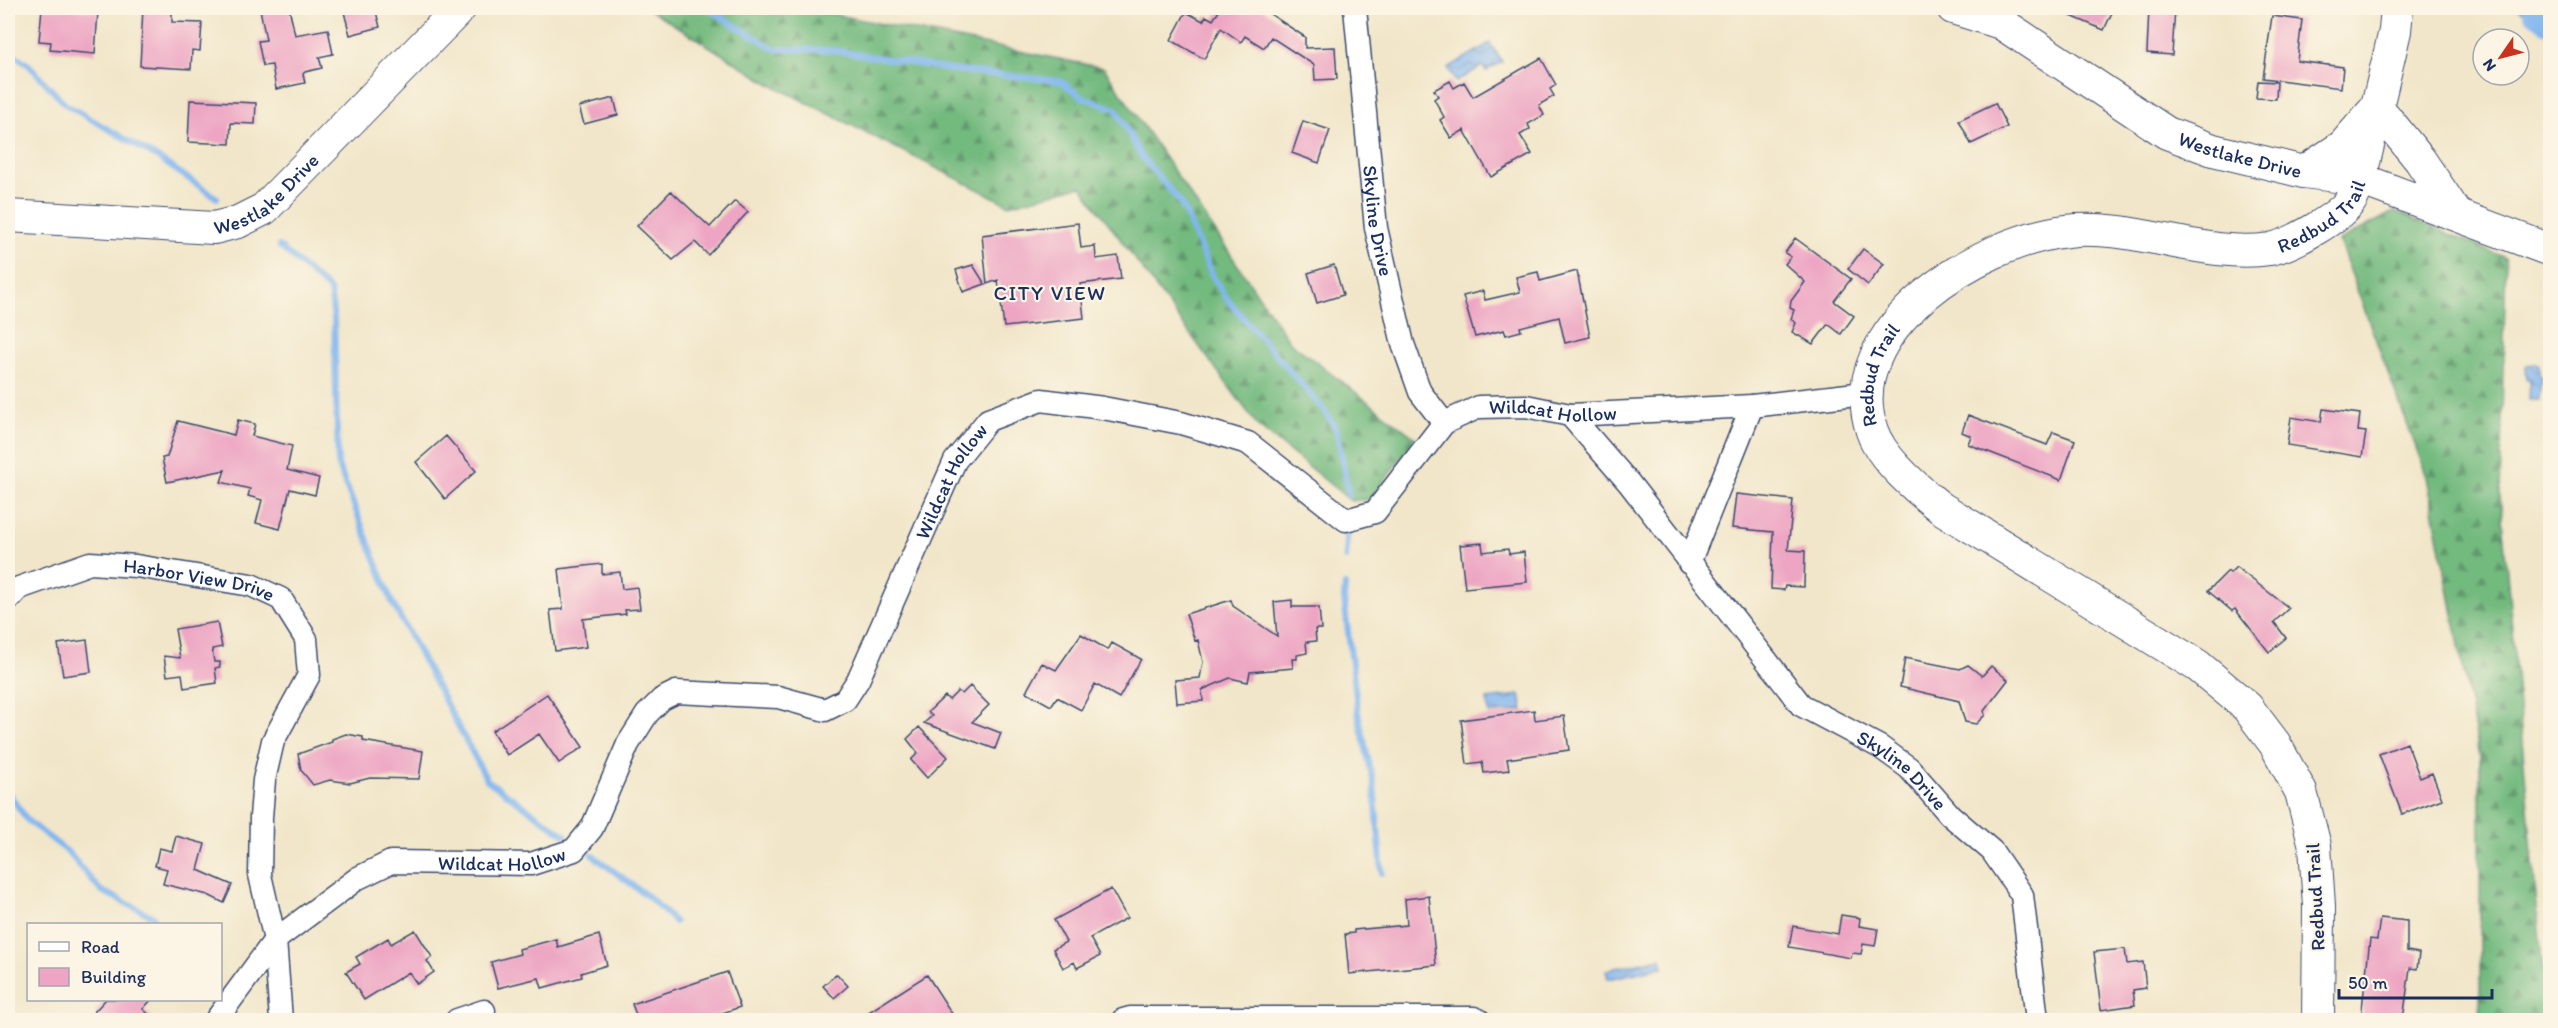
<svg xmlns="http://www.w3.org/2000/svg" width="2558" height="1028" viewBox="0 0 2558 1028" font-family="Itim,sans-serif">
<defs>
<pattern id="forest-firs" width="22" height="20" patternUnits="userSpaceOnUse" patternTransform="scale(1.5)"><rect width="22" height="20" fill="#73ba7f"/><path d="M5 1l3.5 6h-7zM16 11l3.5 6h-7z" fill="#5e986b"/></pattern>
<pattern id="water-waves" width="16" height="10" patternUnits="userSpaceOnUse" patternTransform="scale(1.5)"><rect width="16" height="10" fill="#81b6ef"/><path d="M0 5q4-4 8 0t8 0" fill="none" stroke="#6994c5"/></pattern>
</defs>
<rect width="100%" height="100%" fill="#fcf5e5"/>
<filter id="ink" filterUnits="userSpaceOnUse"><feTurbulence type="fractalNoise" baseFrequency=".0167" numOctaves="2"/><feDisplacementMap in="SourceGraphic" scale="12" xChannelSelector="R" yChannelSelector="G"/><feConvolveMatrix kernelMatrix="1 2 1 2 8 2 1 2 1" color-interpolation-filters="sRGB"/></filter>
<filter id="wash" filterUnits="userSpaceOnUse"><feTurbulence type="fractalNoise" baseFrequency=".008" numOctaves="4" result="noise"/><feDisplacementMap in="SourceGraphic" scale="24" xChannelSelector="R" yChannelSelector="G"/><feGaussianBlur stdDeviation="1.35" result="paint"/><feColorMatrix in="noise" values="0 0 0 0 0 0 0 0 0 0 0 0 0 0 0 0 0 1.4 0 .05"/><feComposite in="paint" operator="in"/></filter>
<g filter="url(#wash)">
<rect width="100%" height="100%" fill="#f1e6c9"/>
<path fill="url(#forest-firs)" stroke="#47746e" stroke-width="1.5" d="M647 8H802L1104 68 1290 342 1415 438 1371 499 1351 501 1258 426 1081 186 1009 205 770 84Z
M2517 8H2550V32Z
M2395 211 2506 258 2500 495 2547 1020H2480V757L2427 477 2339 241Z"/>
<path fill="url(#water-waves)" stroke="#4e72a6" stroke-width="1.5" d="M1490 43 1502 62 1486 71 1482 66 1456 82 1448 68Z
M2533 364H2539V375L2541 376 2539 400H2529L2530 380H2527L2526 366Z
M1520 695 1523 710 1489 714 1487 699Z
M1661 958 1663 967 1608 979 1606 970Z"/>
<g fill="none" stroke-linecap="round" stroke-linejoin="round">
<path stroke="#81b6ef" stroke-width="6" d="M706 8 775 49 833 50 952 70 1060 81 1084 98 1116 109 1141 156 1181 203 1212 275 1227 299 1323 409 1336 429 1349 496
M8 51 28 64 65 104 158 158 217 198
M279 246 330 290 334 319 338 465 392 602 487 780 565 835
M1346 558 1347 536
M1345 585 1344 599 1358 713 1374 785 1382 873
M8 792 28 821 68 852 100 890 154 917
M592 855 650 898 675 922"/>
<path stroke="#81b6ef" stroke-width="36" d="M2540 8 2550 16"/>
</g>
<g id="blocks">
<path fill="#eda5c3" d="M42 8 98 11 95 54 50 50 51 42 39 41Z
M143 8H172V22L202 23 200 51 192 50 191 69 140 66Z
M269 8H289L295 35 328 29 333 54 319 57 322 68 305 72 303 74 305 83 276 89 272 65 263 66 258 41 266 40 260 9Z
M343 8H375L380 27 350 35Z
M1221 8H1261L1305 37V48L1335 47 1337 79 1315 80 1314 65 1271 37 1264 48 1245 36 1241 42 1221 28 1204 59 1171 40 1186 12 1203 21 1206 16 1213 20Z
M2052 8H2114L2104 30Z
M2149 8H2175L2172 55 2147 53Z
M2272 16 2302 20 2297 61 2343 67 2341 88 2263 78Z
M1541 58 1556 85 1550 89 1554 96 1539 105 1544 115 1528 124 1530 129 1520 135 1532 154 1491 177 1464 130 1451 138 1440 120 1444 117 1434 99 1438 96 1434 90 1450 81 1454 88 1464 82 1473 97Z
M2258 81 2277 82 2276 99 2256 98Z
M614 98 618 115 584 124 579 107Z
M190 100 256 103 255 124 231 123 230 144 188 142Z
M1995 103 2007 127 1971 144 1959 120Z
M1303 121 1330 130 1319 163 1292 153Z
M671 191 710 227 735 201 748 212 708 255 695 242 673 260 637 226Z
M1078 223 1081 248 1095 246 1096 259 1118 256 1121 279 1080 284 1084 318 1004 327 998 280 987 284 982 235Z
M1795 238 1851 279 1834 301 1854 316 1841 334 1828 324 1813 344 1792 332 1796 323 1791 319 1794 310 1790 308 1791 301 1805 282 1785 264 1791 257 1785 253Z
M1863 249 1884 264 1868 285 1848 269Z
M973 265 985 284 963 292 956 270Z
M1334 265 1343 295 1317 303 1308 273Z
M1577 271 1590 337 1565 343 1559 317 1520 327 1521 331 1506 335 1504 330 1475 337 1463 296 1483 291 1485 300 1520 292 1516 277 1538 272 1540 281Z
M2323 409 2360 414 2358 431 2366 432 2362 457 2287 445 2291 417 2321 422Z
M1968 415 2047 445 2053 432 2075 440 2061 480 1968 444 1971 436 1962 432Z
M238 420 255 424 252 436 292 446 287 470 319 478 315 495 290 489 280 529 256 523 262 500 248 496 250 489 221 482 225 470 167 482 162 458 167 457 178 421 234 435Z
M446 436 476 471 445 499 416 462Z
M1736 494 1793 500 1788 550 1805 551 1804 587 1785 586 1784 590 1771 589 1773 532 1732 528Z
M1482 543 1483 552 1508 549 1509 554 1524 552 1527 582 1465 588 1460 545Z
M602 564V574L620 572 622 589 637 587 640 609 625 610 626 614 583 619 586 647 555 651 550 610 563 609 559 569Z
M2236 567 2289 608 2274 622 2286 638 2269 652 2235 609 2232 611 2208 591 2228 571 2230 573Z
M1231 600 1233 606 1277 636 1274 602 1292 600V607H1319L1321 629H1315L1316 641 1306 642 1307 653 1297 655V659H1292L1293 668 1250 672 1248 682 1230 678 1202 690 1203 701 1177 703 1175 680 1200 678 1203 662 1198 640 1195 641 1186 614Z
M217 622 222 647 212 649 214 662H220V667L215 668 217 683 184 688 182 674 167 676 164 656 180 658 175 629Z
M1081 634 1108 650 1112 643 1141 659 1119 698 1095 684 1081 710 1057 697 1051 706 1026 692 1042 663 1056 670Z
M87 640 91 672 63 676 58 644Z
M1905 658 1960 669 1968 665 1982 676 1991 666 2008 680 1984 711 1985 715 1976 724 1965 722 1959 701 1900 687Z
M970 686 989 705 972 722 1001 733 995 749 924 723 932 716 928 712 945 696 949 700 958 691 962 694Z
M547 694 583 747 559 763 539 734 507 755 492 731Z
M1534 710 1535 720 1564 716 1569 750 1507 759 1509 770 1484 773 1482 762 1467 764 1461 720Z
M919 727 948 757 927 778 911 760 918 753 907 739Z
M346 734 363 737V741L423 751 419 779 370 778 350 783 330 780 313 785 301 770 298 754 332 742V739Z
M2407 743 2420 778 2432 773 2442 799 2402 814 2379 754Z
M176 836 205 844 198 870 232 885 224 903 208 895 163 884 167 869 155 866 159 848 172 851Z
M1111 889 1127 918 1090 938 1100 956 1077 968 1074 962 1063 968 1053 949 1066 942 1054 920Z
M1429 896 1436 965 1349 974 1345 934 1354 933V930L1407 925 1405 899Z
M1841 915 1860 918 1859 926 1878 929 1875 946 1863 944 1861 954 1852 953 1851 958 1789 947 1793 926 1838 934Z
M2380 918 2407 921V951L2419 953 2417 969 2410 968 2403 1020 2361 1017 2370 939 2377 940Z
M415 930 432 957 427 961 434 972 417 984 409 972 364 1000 346 972 360 964 356 957 388 938 391 944Z
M599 935 607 965 581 973 582 977 542 988 539 978 498 988 491 962 520 954 519 949 556 939 558 947Z
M2125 949 2127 964 2143 962 2146 988 2133 990 2135 1005 2101 1010 2094 952Z
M727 972 740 1007 702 1020H661L659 1016 638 1020 632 1004Z
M837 974 848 986 834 998 823 986Z
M927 975 956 1020H856Z
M106 999H152L143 1009 155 1020H103L94 1012Z"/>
</g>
</g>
<g filter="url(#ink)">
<use href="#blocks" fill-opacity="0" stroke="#3b4a6e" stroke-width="1.5"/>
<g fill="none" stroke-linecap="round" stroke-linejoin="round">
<defs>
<g id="street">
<path id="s1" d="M1355 8 1376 228 1403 344 1420 392 1444 423"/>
<path id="s2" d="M1570 415 1629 483 1801 705 1880 747 1909 768 1950 815 1992 851 2022 895 2037 1020"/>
<path d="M1689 563 1752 406"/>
<path id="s3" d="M8 600 19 588 90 563 136 566 251 585 281 599 306 639 309 675 273 741 264 780 261 817 260 875 275 940 281 1020"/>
<path id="s4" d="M216 1020 275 940 358 878 391 862 531 864 574 850 592 828 628 744 647 714 662 699 676 692 778 697 825 710 845 700 858 680 955 461 988 420 1041 400 1103 408 1181 423 1248 443 1346 520 1375 512 1444 423 1479 407 1526 406 1570 415 1752 406 1865 393"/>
<path d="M457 1020 484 1011"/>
<path d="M1123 1020 1130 1018H1474L1479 1020"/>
</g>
<g id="secondary">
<path id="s5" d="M1953 8 2001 23 2167 133 2213 150 2304 172 2360 179 2550 250"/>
<path d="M2304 172 2343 146 2377 107 2420 160 2457 215"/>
<path id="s6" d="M8 216 214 228 238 222 264 209 460 8"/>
<path id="s7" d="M2318 1020 2319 906 2315 846 2301 792 2275 744 2247 707 2198 666 1941 508C1918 490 1882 460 1872 431 1837 328 1980 241 2067 231 2133 223 2204 259 2270 249 2291 245 2339 218 2351 200 2355 194 2357 186 2360 179L2395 31 2397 8"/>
</g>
</defs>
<use href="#street" stroke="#3b4a6e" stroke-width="25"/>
<use href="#secondary" stroke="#3b4a6e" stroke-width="34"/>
<use href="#street" stroke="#fff" stroke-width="22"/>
<use href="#secondary" stroke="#fff" stroke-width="32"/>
</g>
</g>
<g text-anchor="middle" stroke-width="4.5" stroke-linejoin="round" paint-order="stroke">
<g font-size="20" fill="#1b2f5e" stroke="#fcf5e5">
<text dy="7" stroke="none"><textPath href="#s5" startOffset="326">Westlake Drive</textPath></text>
<text dy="7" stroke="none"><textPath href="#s6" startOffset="270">Westlake Drive</textPath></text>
<text dy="7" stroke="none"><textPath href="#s7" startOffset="1382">Redbud Trail</textPath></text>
<text dy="7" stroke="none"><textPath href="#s1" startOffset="214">Skyline Drive</textPath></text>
<text dy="7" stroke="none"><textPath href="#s7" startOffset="860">Redbud Trail</textPath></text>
<text dy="7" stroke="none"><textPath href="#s4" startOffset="1755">Wildcat Hollow</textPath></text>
<text dy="7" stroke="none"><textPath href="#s4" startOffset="1034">Wildcat Hollow</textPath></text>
<text dy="7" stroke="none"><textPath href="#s3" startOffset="202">Harbor View Drive</textPath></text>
<text dy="7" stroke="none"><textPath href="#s2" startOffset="492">Skyline Drive</textPath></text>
<text dy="7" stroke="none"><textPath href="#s4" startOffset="351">Wildcat Hollow</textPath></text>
<text transform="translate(2315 897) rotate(-93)" y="7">Redbud Trail</text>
</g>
<g font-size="21" letter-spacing="1.5" fill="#1b2f5e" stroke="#fcf5e5">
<text x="1050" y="300">CITY VIEW</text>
</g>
</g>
<rect width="2558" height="1028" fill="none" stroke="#fcf5e5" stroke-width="30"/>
<rect x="27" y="923" width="195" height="78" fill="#fcf5e5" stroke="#a2a6af" stroke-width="1.5"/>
<rect x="39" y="942" width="30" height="9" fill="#ffffff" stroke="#a2a6af" stroke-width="1.5"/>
<text x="81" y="953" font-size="18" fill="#1b2f5e">Road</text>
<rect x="39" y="968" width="30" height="18" fill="#eda5c3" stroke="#a2a6af" stroke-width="1.5"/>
<text x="81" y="983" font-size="18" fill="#1b2f5e">Building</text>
<g transform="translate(2501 57) rotate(235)"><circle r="28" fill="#fcf5e5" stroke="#a2a6af" stroke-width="1.5"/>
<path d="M0-4.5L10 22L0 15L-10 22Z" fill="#c8321e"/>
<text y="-9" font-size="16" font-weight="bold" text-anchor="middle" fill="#1b2f5e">N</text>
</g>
<path d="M2339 989v9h153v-9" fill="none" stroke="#1b2f5e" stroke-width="3"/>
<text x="2348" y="989" font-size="18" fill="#1b2f5e" stroke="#fcf5e5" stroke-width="4.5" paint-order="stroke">50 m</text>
</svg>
